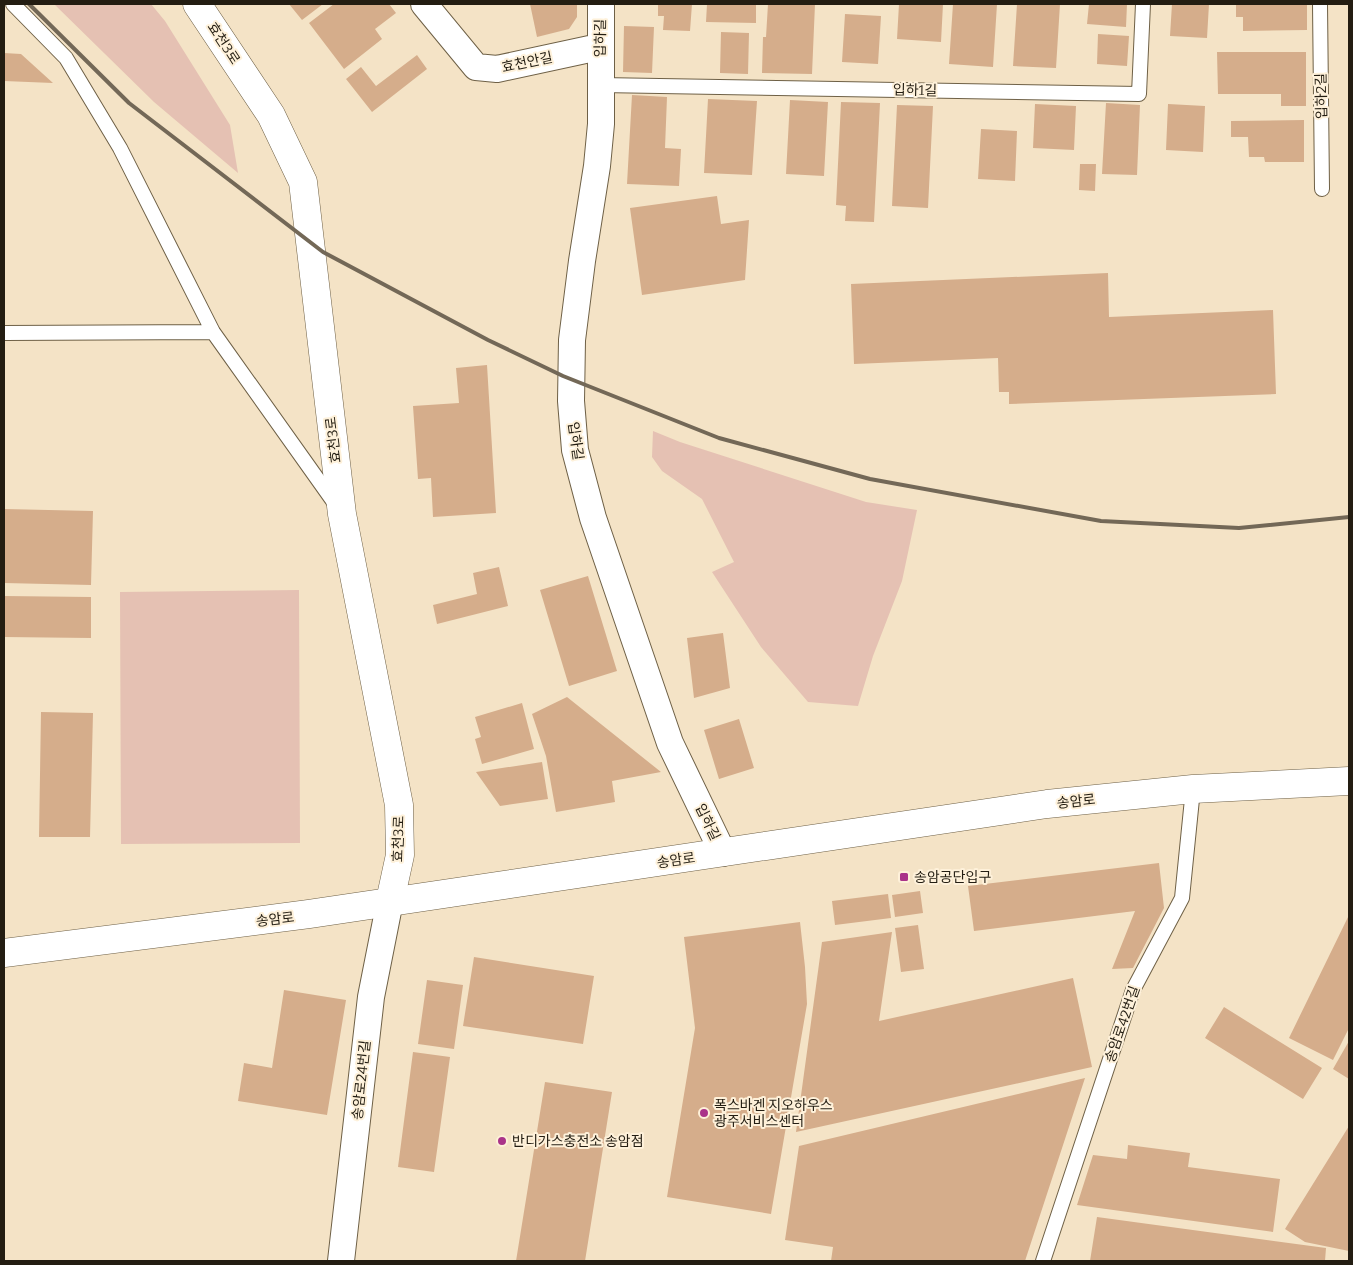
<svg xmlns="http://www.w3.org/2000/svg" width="1353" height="1265" viewBox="0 0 1353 1265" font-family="Bitter,'Noto Sans KR',serif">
<rect width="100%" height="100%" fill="#f4e3c6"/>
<path fill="#e5c1b3" d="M54 4H151L165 21 230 125 238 173 154 102Z
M653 431 680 442 866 502 917 510 902 581 873 656 858 706 808 702 761 647 712 572 734 562 702 499 662 471 652 457Z
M299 590 300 843 121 844 120 592Z"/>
<path fill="#d5ad8b" d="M289 4H323L302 20Z
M334 4H389L396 13 375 29 382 39 344 69 309 23Z
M530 4H577V17L569 29 537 37Z
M658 4H692L690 31 663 30 664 16H658Z
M707 4H756V23L706 22Z
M768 4H815L812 74 762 73 763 37H766Z
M899 4H943L941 42 897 39Z
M953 4H997L993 67 949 64Z
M1017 4H1060L1056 68 1013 66Z
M1089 4H1127L1126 27 1087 24Z
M1172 4H1209L1207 38 1170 36Z
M1236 4H1307V30L1243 31V17H1236Z
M845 14 881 16 878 64 842 62Z
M624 26 654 27 652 73 623 72Z
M721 32 749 33 748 74 720 73Z
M1098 34 1129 36 1127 66 1097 64Z
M1217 52H1306V106H1281V94H1218Z
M4 53 21 54 53 83 4 81Z
M417 55 427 69 372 112 346 79 361 67 376 86Z
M632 95 667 97 665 148 681 149 679 186 627 184Z
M708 99 757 101 752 175 704 173Z
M790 100 828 102 824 176 786 174Z
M841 102 880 103 874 222 845 221 846 206 836 205Z
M1106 103 1140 105 1137 175 1102 174Z
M1035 104 1076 106 1074 150 1033 148Z
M1168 104 1205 106 1203 152 1166 150Z
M897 105 933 106 928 208 892 206Z
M1304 120V162H1265L1264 157H1249L1248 137H1231V121Z
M981 129 1017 131 1015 181 978 179Z
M1080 164H1096L1095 191 1079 190Z
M717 196 721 224 749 220 745 280 642 295 630 208Z
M1108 273 1109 317 1273 310 1276 394 1009 404V392H999L998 358 854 364 851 284Z
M487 365 496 513 433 517 431 478 418 479 413 406 459 403 456 368Z
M4 509 93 511 91 585 4 583Z
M499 567 508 606 437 624 433 605 477 594 473 573Z
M588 576 617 671 569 686 540 590Z
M4 596 91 597V638L4 637Z
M723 633 730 688 694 698 687 638Z
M567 697 661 772 612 781 615 802 556 812 546 756 532 714Z
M522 703 534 749 482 764 475 739 481 737 475 717Z
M41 712 93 713 90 837H39Z
M739 719 754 768 719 779 704 730Z
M542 762 548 799 500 806 476 772Z
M1159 863 1164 908 1133 968 1112 969 1135 911 974 931 968 886Z
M920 891 923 913 895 917 892 895Z
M888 894 891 918 835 925 832 901Z
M1349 915V1028L1333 1060 1289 1038Z
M800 922 805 967 807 1004 771 1214 667 1197 695 1028 684 937Z
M918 925 924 969 901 972 895 928Z
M892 932 879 1021 1073 978 1092 1067 796 1132 822 942Z
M474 957 594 976 583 1044 463 1026Z
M427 980 463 985 454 1049 418 1044Z
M284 990 346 1000 327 1115 238 1101 244 1063 272 1068Z
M1224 1007 1322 1068 1303 1099 1205 1038Z
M1349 1041V1079L1333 1069Z
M413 1052 450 1057 434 1172 398 1167Z
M1085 1078 1025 1261H831L833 1247 785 1240 799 1146Z
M545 1082 612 1092 585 1261H516Z
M1349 1126V1251L1305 1242 1285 1229Z
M1128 1145 1190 1153 1188 1167 1280 1179 1273 1232 1077 1205 1093 1155 1127 1159Z
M1097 1217 1326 1248 1325 1261H1090Z"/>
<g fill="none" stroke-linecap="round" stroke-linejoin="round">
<defs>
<path id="service" d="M13 4 66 58 120 148 213 332 336 505
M1320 4 1322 189
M600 85 1139 94 1143 4
M4 333 213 332
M1043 1261 1133 990 1182 898 1193 789"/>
<path id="minor" d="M424 4 476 67 497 69 599 47
M601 4V124L597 166 582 261 572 340 571 401 575 450 593 518 670 743 723 853
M341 1261 371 997 390 901"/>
<path id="tertiary" d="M197 4 271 115 303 182 342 514 399 805 400 855 390 901"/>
<path id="secondary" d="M4 953 309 914 1047 804 1193 789 1349 781"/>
</defs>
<use href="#service" stroke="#6e6046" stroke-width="16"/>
<use href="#minor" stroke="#6e6046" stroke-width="28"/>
<use href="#tertiary" stroke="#6e6046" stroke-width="29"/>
<use href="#secondary" stroke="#6e6046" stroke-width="29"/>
<use href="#service" stroke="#fff" stroke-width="14"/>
<use href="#minor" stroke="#fff" stroke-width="26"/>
<use href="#tertiary" stroke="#fff" stroke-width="28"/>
<use href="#secondary" stroke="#fff" stroke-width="28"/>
<path stroke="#736857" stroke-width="4" d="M29 4 129 103 323 252 488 340 563 376 719 438 870 479 1101 521 1239 528 1349 517"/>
</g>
<g fill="#aa3389" stroke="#fef1da" stroke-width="2">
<rect x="899" y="872" width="10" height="10" rx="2.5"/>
<circle cx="704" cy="1113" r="5"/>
<circle cx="502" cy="1141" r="5"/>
</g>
<g text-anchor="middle" stroke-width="4" stroke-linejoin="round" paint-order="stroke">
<g font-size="14" fill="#231d12" stroke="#fef1da">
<text transform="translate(600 38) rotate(-89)" y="5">입하길</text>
<text transform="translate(224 43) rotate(57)" y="5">효천3로</text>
<text transform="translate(527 62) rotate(-12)" y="5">효천안길</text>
<text transform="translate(915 90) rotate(1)" y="5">입하1길</text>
<text transform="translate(1321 96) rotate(-91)" y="5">입하2길</text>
<text transform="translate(333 440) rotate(-97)" y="5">효천3로</text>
<text transform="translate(576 441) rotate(82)" y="5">입하길</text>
<text transform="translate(1076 801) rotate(-6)" y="5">송암로</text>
<text transform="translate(708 822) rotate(64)" y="5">입하길</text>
<text transform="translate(398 839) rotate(-88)" y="5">효천3로</text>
<text transform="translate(676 860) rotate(-8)" y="5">송암로</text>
<text transform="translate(275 919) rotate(-7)" y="5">송암로</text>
<text transform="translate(1122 1024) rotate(-71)" y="5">송암로42번길</text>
<text transform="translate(361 1080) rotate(-84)" y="5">송암로24번길</text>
</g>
<g font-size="14" fill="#231d12" stroke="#fef1da" text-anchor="start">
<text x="914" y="882">송암공단입구</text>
<text x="714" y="1110">폭스바겐 지오하우스<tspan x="714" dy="16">광주서비스센터</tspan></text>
<text x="512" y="1146">반디가스충전소 송암점</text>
</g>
</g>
<rect width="1353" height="1265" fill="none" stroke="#231d12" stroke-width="10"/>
</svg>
